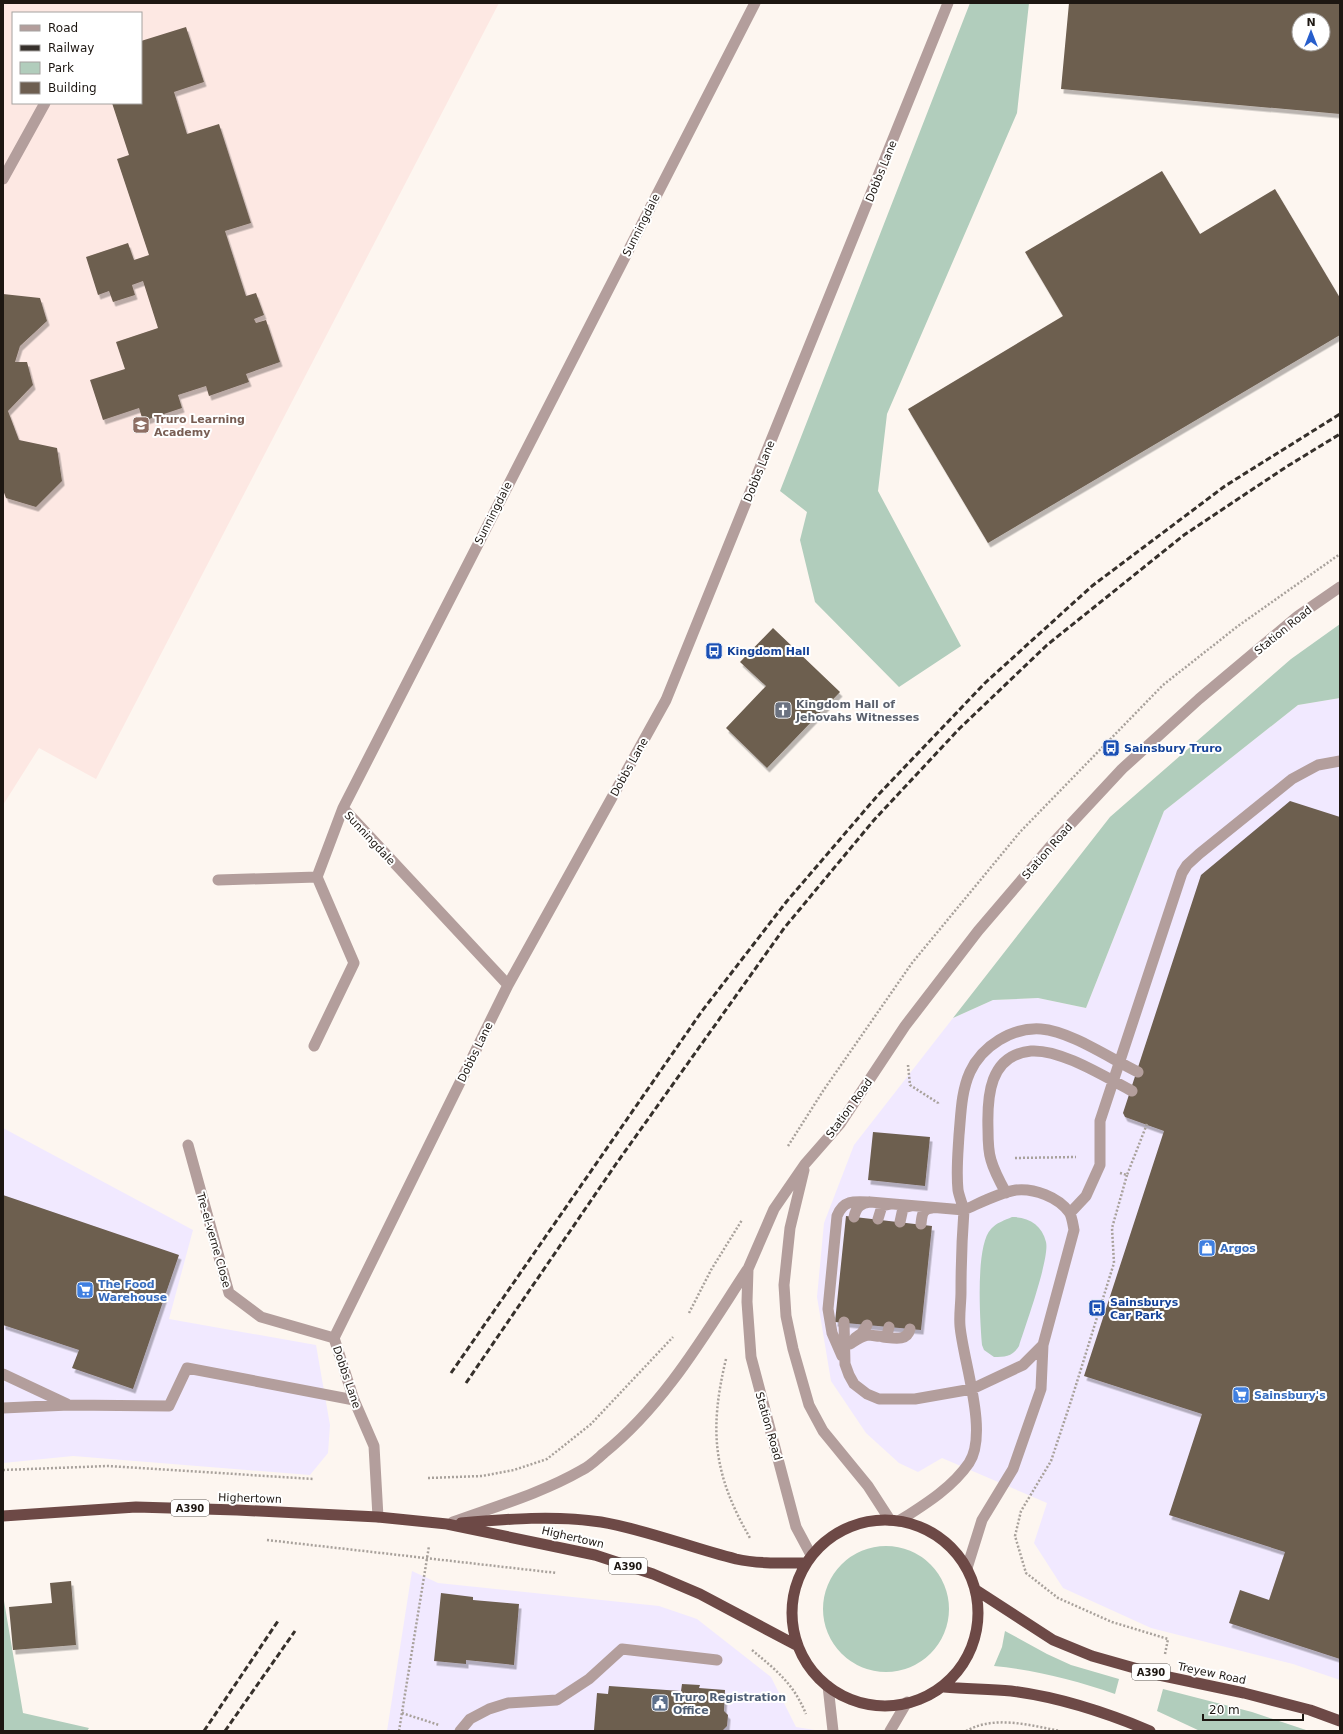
<svg xmlns="http://www.w3.org/2000/svg" width="1343" height="1734" viewBox="0 0 1343 1734" font-family="'DejaVu Sans',sans-serif">
<defs>
<filter id="shadow"><feDropShadow dx="2.5" dy="4.5" stdDeviation="0" flood-color="#0004"/></filter>
</defs>
<rect width="100%" height="100%" fill="#fdf6f0"/>
<path fill="#f1e9ff" d="M1340 698V1680L1293 1664 1151 1628 1063 1588 1034 1543 1047 1503 942 1458 918 1472 899 1463 866 1433 831 1381 817 1297 824 1223 854 1145 953 1018 993 1000 1038 998 1086 1008 1164 811 1298 705Z
M3 1128 193 1230 169 1319 316 1345 330 1425 328 1453 310 1475 73 1456 3 1463Z
M412 1571 438 1583 659 1606 697 1619 771 1677 796 1727 821 1731H387Z"/>
<path fill="#fde8e3" fill-rule="evenodd" d="M3 3H499L96 779 39 748 3 805ZM13 13H141V103H13Z"/>
<path fill="#b1cdbc" d="M970 3H1029L1017 113 887 414 878 491 961 646 899 687 815 602 800 540 807 512 780 491Z
M1340 624V698L1298 705 1164 811 1086 1008 1038 998 993 1000 953 1018 1110 817 1291 659Z
M1012 1217C1029 1217 1042 1225 1046 1242 1050 1258 1025 1327 1019 1346 1012 1357 1005 1357 994 1357L984 1350 982 1345C980 1322 975 1245 991 1229 996 1223 1005 1220 1012 1217Z
M823 1609a63 63 0 1 1 126 0a63 63 0 1 1-126 0Z
M3 1595 23 1713 89 1728 87 1731H3Z
M1005 1631 1047 1654 1071 1665 1119 1679 1115 1694C1075 1680 1035 1670 994 1666L1002 1647Z
M1163 1689 1252 1712 1309 1731H1200L1157 1711Z"/>
<path fill="#6d5e50" fill-rule="evenodd" filter="url(#shadow)" d="M1069 3H1340V114L1061 89ZM1299 20H1323V44H1299Z
M186 27 204 82 174 92 187 134 219 124 251 223 225 231 246 296 256 293 264 315 254 319 256 323 266 320 280 362 246 374 249 382 209 396 206 386 178 395 182 408 143 421 139 408 103 420 90 380 125 369 116 342 158 328 143 281 132 285 135 295 113 302 109 291 98 295 86 257 128 243 134 260 149 255 117 159 129 155 112 103H141V41Z
M1162 171 1200 234 1275 189 1340 298V335L988 543 908 409 1063 316 1025 252Z
M3 294 40 298 47 321 20 346 15 362H27L33 385 8 411 19 440 57 448 62 481 36 507 6 498 3 490Z
M773 628 840 692 767 768 726 728 766 686 740 662Z
M1290 801 1340 817V1659L1229 1623 1240 1590 1269 1600 1285 1552 1169 1515 1202 1414 1084 1376 1164 1131 1125 1117 1123 1113 1201 875Z
M873 1132 930 1137 925 1186 868 1180Z
M3 1195 179 1255 133 1389 72 1368 79 1350 3 1325Z
M846 1216 932 1226 921 1330 835 1322Z
M71 1581 76 1645 13 1650 9 1607 52 1603 50 1583Z
M441 1593 473 1597V1600L519 1604 514 1665 466 1660V1664L434 1661Z
M682 1684 700 1685 699 1688 725 1690 724 1711 728 1715 727 1726 722 1731 594 1730 597 1693 608 1694 609 1686 681 1691Z"/>
<g fill="none" stroke-linecap="round" stroke-linejoin="round">
<path stroke="#a8a19b" stroke-width="2.5" stroke-dasharray="2 2" stroke-linecap="butt" d="M908 1065 910 1085 938 1103V1104
M788 1146 823 1091 912 963 1020 832 1163 685 1238 626 1340 554
M1015 1158 1076 1157
M1120 1173 1127 1175 1147 1124
M1127 1175 1112 1228 1114 1263 1071 1401 1051 1461 1021 1511 1015 1536 1026 1573 1058 1598 1112 1622 1168 1639 1165 1654
M689 1313 711 1270 742 1220
M726 1359C709 1430 713 1474 750 1538
M3 1470 108 1466 314 1479
M428 1478 482 1476 514 1470 547 1459 591 1424 673 1337
M267 1540 557 1573
M752 1650C777 1671 793 1683 806 1714
M402 1713 439 1725
M399 1731 429 1546
M966 1731C995 1715 1029 1725 1060 1731"/>
<path stroke="#b39e9c" stroke-width="11" d="M3 179 45 103
M1006 1193C1000 1182 994 1171 991 1160 988 1151 988 1139 988 1129 987 1097 989 1055 1031 1051 1061 1049 1105 1077 1132 1091
M1070 1213 1086 1196 1100 1165V1121L1182 873 1187 865 1199 854 1292 779 1318 765 1340 761
M854 1217C856 1207 861 1203 870 1202L964 1210C962 1203 959 1196 958 1190 956 1171 958 1153 959 1135 961 1114 961 1092 970 1072 982 1046 1012 1027 1041 1029 1070 1031 1111 1059 1138 1072
M878 1219 882 1206 891 1204
M900 1222 903 1208 911 1206
M921 1224C922 1215 922 1209 932 1208
M844 1322 845 1364 849 1375 854 1384 867 1394 879 1399H915L972 1389 1023 1365 1043 1345
M883 1337C893 1338 907 1342 910 1329
M855 1338 862 1333 867 1325
M850 1344C856 1340 861 1336 868 1335 875 1335 880 1338 887 1335L889 1327
M842 1356 832 1333 828 1309 837 1216C843 1200 854 1201 869 1202
M3 1374 67 1404
M3 1408 69 1405 169 1406 187 1368 354 1400
M899 1521C924 1505 952 1488 969 1463 989 1433 963 1361 960 1326 959 1315 961 1303 961 1292 961 1265 962 1237 964 1210 980 1203 998 1193 1016 1190 1034 1188 1058 1197 1069 1212 1072 1216 1073 1225 1074 1230L1043 1345 1041 1389 1013 1469 982 1520 967 1568
M828 1686 833 1731
M460 1731 470 1719 489 1709 508 1703 557 1700 589 1679 622 1649 717 1660
M890 1731 907 1702"/>
<path stroke="#b39e9c" stroke-width="11" d="M218 880 317 877
M508 985 343 808 755 3
M314 1046 354 963 317 877 343 808
M188 1145 229 1293 261 1317 334 1338
M378 1517 374 1446 354 1400 334 1338 508 985 666 700 948 3"/>
<path stroke="#b39e9c" stroke-width="11" d="M804 1170 790 1228 784 1285 786 1316 793 1349 809 1405 823 1431 868 1486 890 1520
M453 1522C497 1506 542 1493 582 1470 590 1466 597 1459 604 1453 665 1404 705 1334 747 1270
M811 1555 796 1527 751 1357 747 1302 748 1269 774 1209 805 1164 840 1124 905 1026 978 931 1054 842 1122 769 1199 699 1298 616 1340 587"/>
<path stroke="#6d4946" stroke-width="11" d="M3 1516 136 1507 237 1510 378 1517 447 1524 595 1555 653 1574 700 1594 796 1645
M792 1613a93 93 0 1 1 186 0a93 93 0 1 1-186 0Z
M461 1523C508 1519 555 1515 601 1522 648 1530 691 1548 736 1559 759 1564 783 1563 806 1563
M976 1590 1053 1640 1092 1656 1159 1675 1244 1693 1310 1710 1340 1721
M944 1687C966 1689 989 1689 1011 1691 1059 1697 1105 1712 1150 1731"/>
<path stroke="#36302b" stroke-width="3" stroke-dasharray="6 3" stroke-linecap="butt" d="M451 1373 702 1011 787 901 878 795 985 683 1092 586 1225 486 1340 414
M466 1383 616 1164 785 927 874 820 959 729 1047 645 1184 535 1286 467 1340 434
M204 1731 278 1621
M225 1731 295 1631"/>
</g>
<defs>
<symbol id="school-square" viewBox="-11 -11 22 22"><rect x="-9" y="-9" width="18" height="18" rx="4" fill="#8d6e63" stroke="#fff"/><path d="M0-5L7-2L0 1L-7-2ZM-4 1L0 2.5L4 1V4Q0 6-4 4Z" fill="#fff"/></symbol>
<symbol id="bus-square" viewBox="-11 -11 22 22"><rect x="-9" y="-9" width="18" height="18" rx="4" fill="#1a4fb4" stroke="#fff"/><path d="M-5-6H5V4H4V6H2V4H-2V6H-4V4H-5ZM-3.5-4V0h7V-4ZM-3.5 1.2v1.5H-2V1.2ZM2 1.2v1.5H3.5V1.2Z" fill="#fff"/></symbol>
<symbol id="church-square" viewBox="-11 -11 22 22"><rect x="-9" y="-9" width="18" height="18" rx="4" fill="#6b7280" stroke="#fff"/><path d="M-1.2-6h2.4v3.5h3.3v2.4h-3.3V6h-2.4V-.1h-3.3v-2.4h3.3Z" fill="#fff"/></symbol>
<symbol id="shop-square" viewBox="-11 -11 22 22"><rect x="-9" y="-9" width="18" height="18" rx="4" fill="#3f7fe0" stroke="#fff"/><path d="M-5-2.5h2.3a2.7 3.5 0 0 1 5.4 0H5L5.5 6h-11ZM-1.5-2.5h3a1.5 2.3 0 0 0-3 0Z" fill="#fff"/></symbol>
<symbol id="supermarket-square" viewBox="-11 -11 22 22"><rect x="-9" y="-9" width="18" height="18" rx="4" fill="#3f7fe0" stroke="#fff"/><path d="M-6-5.5h2.5l.6 2H6L4.5 2H-2.5L-4.4-4H-6ZM-1.5 3.2a1.3 1.3 0 1 0 .1 0ZM3 3.2a1.3 1.3 0 1 0 .1 0Z" fill="#fff"/></symbol>
<symbol id="civic-square" viewBox="-11 -11 22 22"><rect x="-9" y="-9" width="18" height="18" rx="4" fill="#5c6f8a" stroke="#fff"/><path d="M-.6-6.5H3V-4.5H.6V-3L4-1V1h2V6H-6V1h2V-1L-.6-3ZM-1.2 2.5V6h2.4V2.5Z" fill="#fff"/></symbol>
</defs>
<g fill-rule="evenodd">
<use href="#school-square" x="131" y="415" width="20" height="20"/>
<use href="#bus-square" x="704" y="641" width="20" height="20"/>
<use href="#church-square" x="773" y="700" width="20" height="20"/>
<use href="#bus-square" x="1101" y="738" width="20" height="20"/>
<use href="#shop-square" x="1197" y="1238" width="20" height="20"/>
<use href="#supermarket-square" x="75" y="1280" width="20" height="20"/>
<use href="#bus-square" x="1087" y="1298" width="20" height="20"/>
<use href="#supermarket-square" x="1231" y="1385" width="20" height="20"/>
<use href="#civic-square" x="650" y="1693" width="20" height="20"/>
</g>
<g text-anchor="middle" stroke-width="4" stroke-linejoin="round" paint-order="stroke">
<g fill="#fff" stroke="#615d59" stroke-width="1">
<rect x="171" y="1500" width="38" height="16" rx="3"/>
<rect x="609" y="1558" width="38" height="16" rx="3"/>
<rect x="1132" y="1664" width="38" height="16" rx="3"/>
</g>
<g font-size="10" font-weight="bold" fill="#1d1712">
<text x="190" y="1512">A390</text>
<text x="628" y="1570">A390</text>
<text x="1151" y="1676">A390</text>
</g>
<g font-size="11" fill="#1d1712" stroke="#fff">
<text transform="translate(881 171) rotate(-68)" y="4">Dobbs Lane</text>
<text transform="translate(641 225) rotate(-63)" y="4">Sunningdale</text>
<text transform="translate(759 471) rotate(-68)" y="4">Dobbs Lane</text>
<text transform="translate(493 513) rotate(-63)" y="4">Sunningdale</text>
<text transform="translate(1283 630) rotate(-39)" y="4">Station Road</text>
<text transform="translate(629 767) rotate(-61)" y="4">Dobbs Lane</text>
<text transform="translate(370 838) rotate(47)" y="4">Sunningdale</text>
<text transform="translate(1047 851) rotate(-49)" y="4">Station Road</text>
<text transform="translate(475 1052) rotate(-64)" y="4">Dobbs Lane</text>
<text transform="translate(849 1108) rotate(-54)" y="4">Station Road</text>
<text transform="translate(214 1240) rotate(74)" y="4">Tre-el-verne Close</text>
<text transform="translate(347 1377) rotate(71)" y="4">Dobbs Lane</text>
<text transform="translate(769 1426) rotate(74)" y="4">Station Road</text>
<text transform="translate(250 1498) rotate(2)" y="4">Highertown</text>
<text transform="translate(573 1537) rotate(13)" y="4">Highertown</text>
<text transform="translate(1212 1673) rotate(12)" y="4">Treyew Road</text>
</g>
<g font-size="11" font-weight="bold" fill="#785e54" stroke="#fff" text-anchor="start">
<text x="154" y="423">Truro Learning<tspan x="154" dy="13">Academy</tspan></text>
</g>
<g font-size="11" font-weight="bold" fill="#164399" stroke="#fff" text-anchor="start">
<text x="727" y="655">Kingdom Hall</text>
<text x="1124" y="752">Sainsbury Truro</text>
<text x="1110" y="1306">Sainsburys<tspan x="1110" dy="13">Car Park</tspan></text>
</g>
<g font-size="11" font-weight="bold" fill="#5b616d" stroke="#fff" text-anchor="start">
<text x="796" y="708">Kingdom Hall of<tspan x="796" dy="13">Jehovahs Witnesses</tspan></text>
</g>
<g font-size="11" font-weight="bold" fill="#366cbe" stroke="#fff" text-anchor="start">
<text x="1220" y="1252">Argos</text>
<text x="98" y="1288">The Food<tspan x="98" dy="13">Warehouse</tspan></text>
<text x="1254" y="1399">Sainsbury's</text>
</g>
<g font-size="11" font-weight="bold" fill="#4e5e75" stroke="#fff" text-anchor="start">
<text x="673" y="1701">Truro Registration<tspan x="673" dy="13">Office</tspan></text>
</g>
</g>
<rect width="1343" height="1734" fill="none" stroke="#1d1712" stroke-width="8"/>
<rect x="12" y="12" width="130" height="92" fill="#ffffff" stroke="#a5a2a0"/>
<rect x="20" y="25" width="20" height="6" fill="#b39e9c" stroke="#a5a2a0"/>
<text x="48" y="32" font-size="12" fill="#1d1712">Road</text>
<rect x="20" y="45" width="20" height="6" fill="#36302b" stroke="#a5a2a0"/>
<text x="48" y="52" font-size="12" fill="#1d1712">Railway</text>
<rect x="20" y="62" width="20" height="12" fill="#b1cdbc" stroke="#a5a2a0"/>
<text x="48" y="72" font-size="12" fill="#1d1712">Park</text>
<rect x="20" y="82" width="20" height="12" fill="#6d5e50" stroke="#a5a2a0"/>
<text x="48" y="92" font-size="12" fill="#1d1712">Building</text>
<g transform="translate(1311 32)"><circle r="19" fill="#ffffff" stroke="#a5a2a0"/>
<path d="M0-3L7 15L0 10L-7 15Z" fill="#275ecc"/>
<text y="-6" font-size="11" font-weight="bold" text-anchor="middle" fill="#1d1712">N</text>
</g>
<path d="M1203 1714v6h100v-6" fill="none" stroke="#1d1712" stroke-width="2"/>
<text x="1209" y="1714" font-size="12" fill="#1d1712" stroke="#ffffff" stroke-width="3" paint-order="stroke">20 m</text>
</svg>
